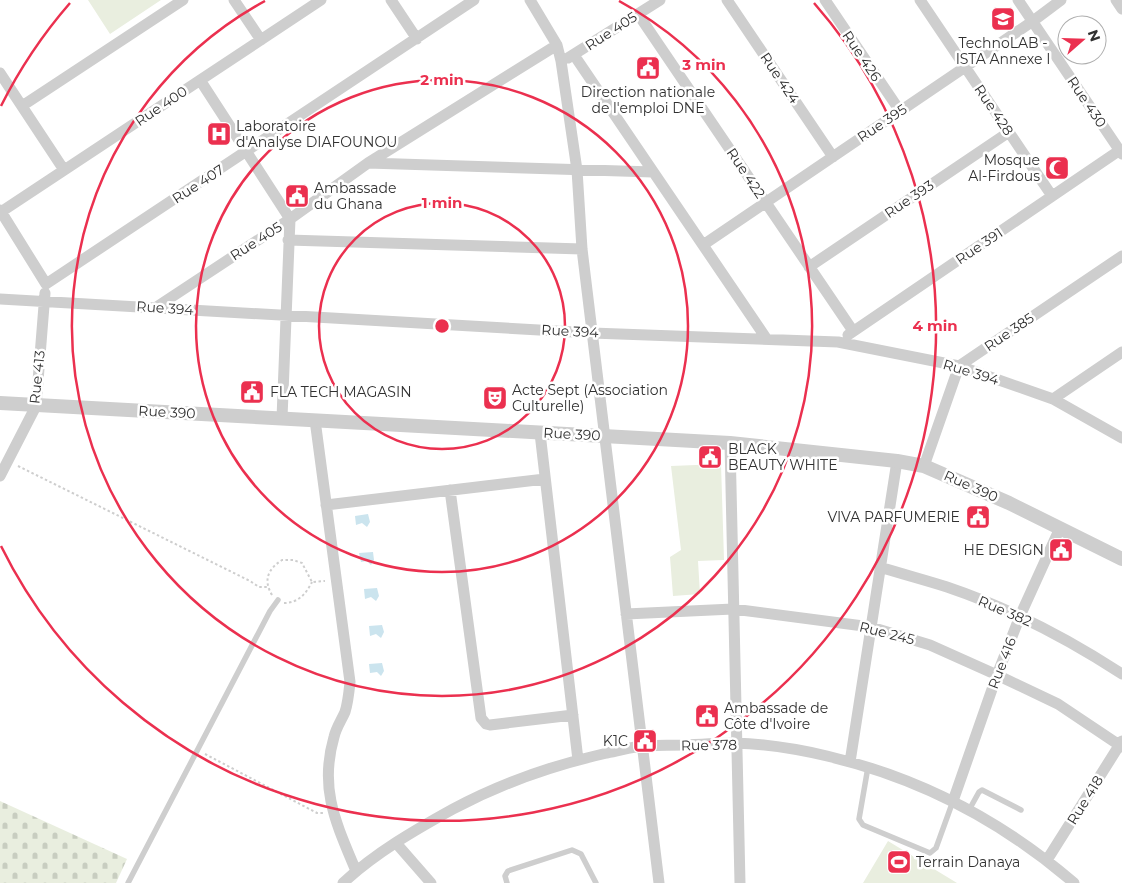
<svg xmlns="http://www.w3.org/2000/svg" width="1122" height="883" viewBox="0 0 1122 883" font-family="Montserrat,sans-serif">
<defs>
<pattern id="cemetery-stones" width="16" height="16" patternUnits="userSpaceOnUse" patternTransform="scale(1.25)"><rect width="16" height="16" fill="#e9eedf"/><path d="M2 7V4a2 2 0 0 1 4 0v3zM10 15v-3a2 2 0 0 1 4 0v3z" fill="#c8cdc0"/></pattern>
</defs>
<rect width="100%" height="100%" fill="#fff"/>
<path fill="url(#cemetery-stones)" d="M0 801 127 859 116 883H0Z"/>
<path fill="#e9eedf" d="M88 0H161L110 34Z
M721 464 724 560 698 561 700 594 673 596 670 557 681 550 671 466Z
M888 841 957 883H863Z"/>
<path fill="#cbe4ee" d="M368 514 370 522 367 527 362 523 356 525 355 516Z
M373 552 374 560 371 565 367 561 361 562 359 553Z
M377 588 379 596 376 601 371 597 365 599 364 589Z
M382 625 384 632 381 638 376 634 370 636 369 626Z
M382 663 384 671 381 676 377 672 370 673 369 664Z"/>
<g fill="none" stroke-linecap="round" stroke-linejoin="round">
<path stroke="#cecece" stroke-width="2" stroke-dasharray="2.5 2.5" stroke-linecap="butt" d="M18 466 250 581 259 587H267
M272 595C263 580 268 569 282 560H293L302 563 312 582 325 581
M284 603C298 603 306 594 312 582
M205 754 317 813H323"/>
<path stroke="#cecece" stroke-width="5.5" d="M868 767 859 819 863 825 930 853 936 848 953 801
M969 810 979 792 982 790 1021 810
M128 883 270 611 278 600
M507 883 505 876 508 871 572 850 581 854 596 883"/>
<path stroke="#cecece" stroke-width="11" d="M234 0 261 40
M391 0 417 39
M530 0 557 45 561 61 577 170 582 249 659 883
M727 0 833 157
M825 0 900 111
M920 0 1052 196
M1018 0 1122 154
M1116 0 1122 9
M638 14 853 331
M574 55 766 338
M568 58 660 0
M0 73 64 170
M200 80 290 219 282 418
M22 106 183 0
M368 163 653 172
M0 210 46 284
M1 212 321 0
M288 240 582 249
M703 245 1033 21 1061 0
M809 267 1009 132
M46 284 474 0
M0 299 592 333 838 342 959 366 1053 399 1122 438
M155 308 290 219 368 163 557 45
M848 335 1120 150
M1053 399 1122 352
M315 420 350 682C349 692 348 703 345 712 341 721 336 728 334 737 319 789 336 823 356 871
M540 433 578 760
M730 443 740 883
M924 466 959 366 1122 256
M0 476 36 406 45 293
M450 490 481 718 486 724 490 725 573 715
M326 505 545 479
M880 567C902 574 925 580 947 587 1009 608 1067 638 1122 674
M626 614 733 609 871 627 930 645 997 675 1058 704 1122 747
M850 762 897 461
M953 801 997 675 1020 616 1060 528
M396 843 431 883
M1047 860 1122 741
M343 883C375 853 415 830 453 809 502 783 553 765 607 753 619 751 631 747 643 746 657 745 672 745 687 745 703 744 719 743 735 743 766 744 797 749 827 756 920 778 1001 820 1074 883"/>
<path stroke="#cecece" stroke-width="14" d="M0 403 730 443 897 461 924 466 1009 503 1122 559"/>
</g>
<g fill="none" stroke="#eb304f" stroke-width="2.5">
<circle cx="442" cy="326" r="123"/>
<circle cx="442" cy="326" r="246"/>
<path d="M619 1A370 370 0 1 1 265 1"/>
<path d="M1 106A493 493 0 0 1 70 3M814 3A493 493 0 1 1 1 546"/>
</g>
<defs>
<symbol id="university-square" viewBox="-11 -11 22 22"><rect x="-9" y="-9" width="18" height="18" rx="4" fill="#eb304f" stroke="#fff"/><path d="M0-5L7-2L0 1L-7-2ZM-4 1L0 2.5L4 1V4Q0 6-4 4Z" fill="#fff"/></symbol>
<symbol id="civic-square" viewBox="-11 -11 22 22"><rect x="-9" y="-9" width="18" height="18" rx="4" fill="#eb304f" stroke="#fff"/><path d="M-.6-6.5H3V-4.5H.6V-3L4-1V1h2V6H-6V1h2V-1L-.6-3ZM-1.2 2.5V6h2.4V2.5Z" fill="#fff"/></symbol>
<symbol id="hospital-square" viewBox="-11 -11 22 22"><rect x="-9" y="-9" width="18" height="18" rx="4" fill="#eb304f" stroke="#fff"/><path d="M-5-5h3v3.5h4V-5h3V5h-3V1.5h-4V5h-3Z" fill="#fff"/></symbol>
<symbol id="mosque-square" viewBox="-11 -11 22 22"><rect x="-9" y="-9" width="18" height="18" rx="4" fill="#eb304f" stroke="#fff"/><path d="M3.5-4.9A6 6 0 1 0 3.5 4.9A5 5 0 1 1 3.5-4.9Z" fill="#fff"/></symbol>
<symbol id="theatre-square" viewBox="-11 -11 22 22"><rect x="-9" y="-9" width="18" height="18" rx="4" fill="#eb304f" stroke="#fff"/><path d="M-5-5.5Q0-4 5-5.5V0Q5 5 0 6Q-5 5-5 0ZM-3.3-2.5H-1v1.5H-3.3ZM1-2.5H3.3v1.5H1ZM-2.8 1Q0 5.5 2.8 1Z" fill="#fff"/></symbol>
<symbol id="stadium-square" viewBox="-11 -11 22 22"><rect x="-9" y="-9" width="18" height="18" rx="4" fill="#eb304f" stroke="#fff"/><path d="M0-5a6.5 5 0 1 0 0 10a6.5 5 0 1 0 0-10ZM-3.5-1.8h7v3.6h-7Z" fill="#fff"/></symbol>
</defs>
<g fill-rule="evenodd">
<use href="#university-square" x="989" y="5" width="28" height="28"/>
<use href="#civic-square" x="634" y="54" width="28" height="28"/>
<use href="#hospital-square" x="205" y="120" width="28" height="28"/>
<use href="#mosque-square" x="1043" y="154" width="28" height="28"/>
<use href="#civic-square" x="283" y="182" width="28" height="28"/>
<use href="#civic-square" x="238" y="378" width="28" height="28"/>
<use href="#theatre-square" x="481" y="384" width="28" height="28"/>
<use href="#civic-square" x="696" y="443" width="28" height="28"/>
<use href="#civic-square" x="964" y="503" width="28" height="28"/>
<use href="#civic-square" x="1047" y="536" width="28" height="28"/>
<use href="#civic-square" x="693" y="702" width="28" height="28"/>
<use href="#civic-square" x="631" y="727" width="28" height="28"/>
<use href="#stadium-square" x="885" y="848" width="28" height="28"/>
</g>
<g text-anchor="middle" stroke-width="5" stroke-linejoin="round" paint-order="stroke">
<g font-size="14" fill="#313131" stroke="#fff">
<text transform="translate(611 31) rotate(-33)" y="5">Rue 405</text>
<text transform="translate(862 56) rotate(56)" y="5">Rue 426</text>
<text transform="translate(780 78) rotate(56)" y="5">Rue 424</text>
<text transform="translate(1087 102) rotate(56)" y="5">Rue 430</text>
<text transform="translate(161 106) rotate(-34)" y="5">Rue 400</text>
<text transform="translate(994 110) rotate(56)" y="5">Rue 428</text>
<text transform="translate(882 123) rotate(-34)" y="5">Rue 395</text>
<text transform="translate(746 173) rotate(56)" y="5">Rue 422</text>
<text transform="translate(198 184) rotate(-33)" y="5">Rue 407</text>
<text transform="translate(909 199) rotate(-34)" y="5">Rue 393</text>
<text transform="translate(256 241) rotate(-33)" y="5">Rue 405</text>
<text transform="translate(979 246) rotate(-34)" y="5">Rue 391</text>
<text transform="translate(165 308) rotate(4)" y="5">Rue 394</text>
<text transform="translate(570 331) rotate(3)" y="5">Rue 394</text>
<text transform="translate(1009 332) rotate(-34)" y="5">Rue 385</text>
<text transform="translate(971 372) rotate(17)" y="5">Rue 394</text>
<text transform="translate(37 377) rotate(-84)" y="5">Rue 413</text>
<text transform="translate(167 412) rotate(3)" y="5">Rue 390</text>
<text transform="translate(572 434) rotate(3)" y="5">Rue 390</text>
<text transform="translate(971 486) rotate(24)" y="5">Rue 390</text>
<text transform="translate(1005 611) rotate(23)" y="5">Rue 382</text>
<text transform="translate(887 633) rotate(14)" y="5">Rue 245</text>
<text transform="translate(1002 663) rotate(-69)" y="5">Rue 416</text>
<text transform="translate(709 745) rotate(-1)" y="5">Rue 378</text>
<text transform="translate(1085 800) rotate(-58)" y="5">Rue 418</text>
</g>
<g font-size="14" fill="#313131" stroke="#fff" text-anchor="start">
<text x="1003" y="48" text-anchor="middle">TechnoLAB -<tspan x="1003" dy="16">ISTA Annexe I</tspan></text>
<text x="648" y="97" text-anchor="middle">Direction nationale<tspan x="648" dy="16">de l'emploi DNE</tspan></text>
<text x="236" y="131">Laboratoire<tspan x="236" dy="16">d'Analyse DIAFOUNOU</tspan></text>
<text x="1040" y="165" text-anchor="end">Mosque<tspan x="1040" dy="16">Al-Firdous</tspan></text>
<text x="314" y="193">Ambassade<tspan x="314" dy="16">du Ghana</tspan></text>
<text x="512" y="395">Acte Sept (Association<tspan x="512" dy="16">Culturelle)</tspan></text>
<text x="270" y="397">FLA TECH MAGASIN</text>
<text x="728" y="454">BLACK<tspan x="728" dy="16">BEAUTY WHITE</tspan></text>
<text x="960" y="522" text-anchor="end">VIVA PARFUMERIE</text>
<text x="1044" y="555" text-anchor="end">HE DESIGN</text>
<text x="724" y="713">Ambassade de<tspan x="724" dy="16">Côte d'Ivoire</tspan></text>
<text x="628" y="746" text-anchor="end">K1C</text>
<text x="916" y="867">Terrain Danaya</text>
</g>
</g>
<circle cx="442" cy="326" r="8" fill="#eb304f" stroke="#fff" stroke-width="2.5"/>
<g font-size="15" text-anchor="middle" font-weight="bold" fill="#eb304f" stroke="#fff" stroke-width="5" stroke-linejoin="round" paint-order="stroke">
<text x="704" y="70">3 min</text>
<text x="442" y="85">2 min</text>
<text x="442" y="208">1 min</text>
<text x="935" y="331">4 min</text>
</g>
<g transform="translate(1082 40) rotate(70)"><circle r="24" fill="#ffffff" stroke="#adadad"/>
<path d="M0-4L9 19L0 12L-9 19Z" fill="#eb304f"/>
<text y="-8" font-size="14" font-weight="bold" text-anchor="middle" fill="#313131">N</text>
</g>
</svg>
